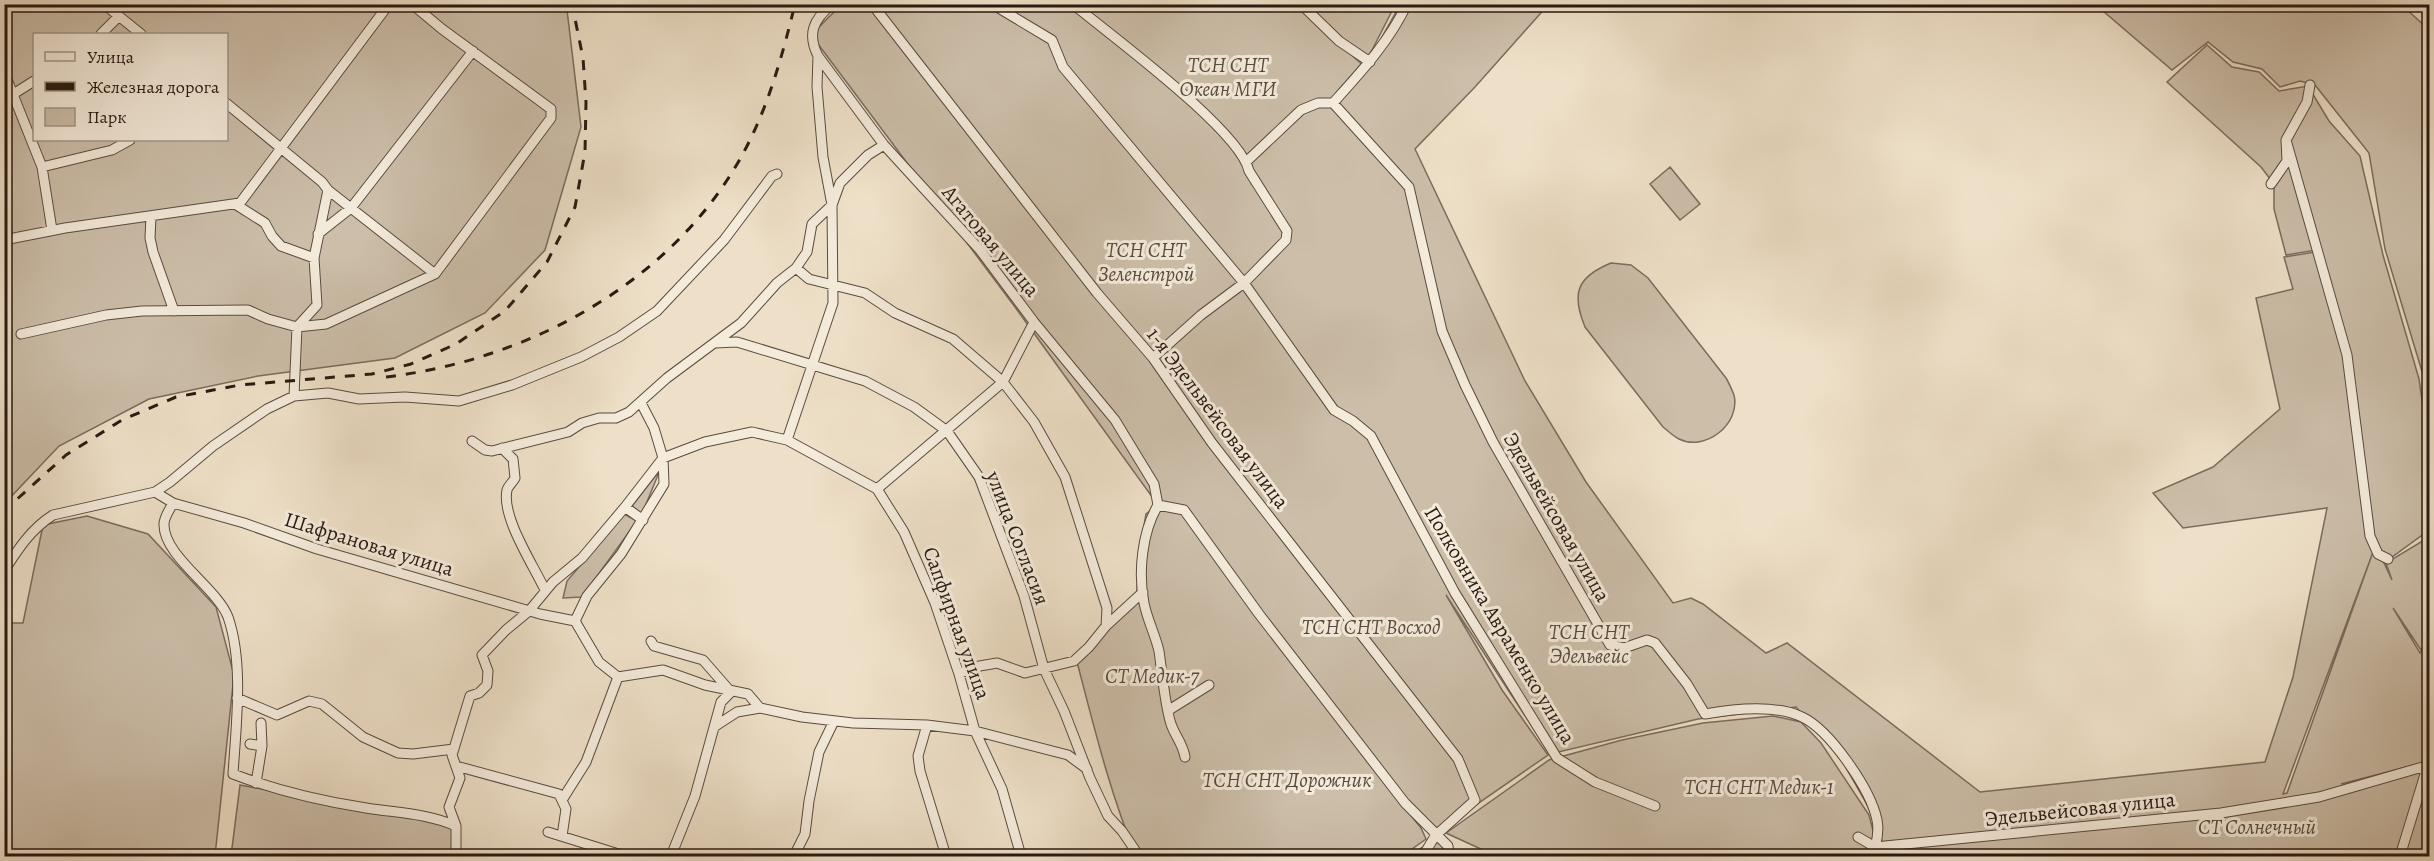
<svg xmlns="http://www.w3.org/2000/svg" width="2434" height="861" viewBox="0 0 2434 861" font-family="Alegreya,serif">
<rect width="100%" height="100%" fill="#eee0c8"/>
<filter id="stains"><feTurbulence type="fractalNoise" baseFrequency=".00333" numOctaves="4"/><feColorMatrix values="0 0 0 0 .2 0 0 0 0 .09 0 0 0 0 .02 0 0 0 .5 -.17"/></filter>
<radialGradient id="worn" r=".72"><stop offset=".6" stop-color="#630" stop-opacity="0"/><stop offset="1" stop-color="#630" stop-opacity=".3"/></radialGradient>
<path fill="#ccbea9" stroke="#7a6c5e" stroke-width="1.5" fill-rule="evenodd" d="M552 4 567 10 581 127 545 250 485 313 395 358 258 376 149 399 59 446 5 503V5ZM34 34H226V140H34Z
M841 5H1296L1365 67 1400 5H1548L1475 87 1415 149 1525 381 1586 482 1673 603 1691 598 1703 604 1766 653 1787 643 1980 792 2265 762 2293 677 2327 508 2183 528 2153 493 2213 467 2280 409 2256 298 2293 289 2284 257 2315 252 2345 357 2316 250 2286 255 2274 209V184L2261 167 2167 82 2207 45 2232 67 2259 72 2279 91 2308 86 2329 121 2360 156 2383 255 2419 379 2429 449V530L2384 563 2392 580 2386 563 2429 537V641L2421 650 2393 608 2420 653 2429 643V748L2422 763 2341 784 2421 771 2429 753V856H1496L1446 833 1549 760 1622 740 1703 723 1773 716 1801 722 1821 743 1869 815 1875 838 1873 815 1841 759 1796 707 1698 719 1550 754 1446 595 1502 690 1548 755 1431 836 1242 595 1366 760 1421 828 1426 839 1402 856H1136C1110 793 1094 727 1077 662L1137 592 1139 555 1146 514 1158 505 1015 307 815 40 818 28ZM2373 552 2287 793 2283 794Z
M1303 5H1395L1368 58 1339 37Z
M2096 5H2402L2429 30V413L2424 378 2385 249 2369 153 2315 85 2300 81 2280 87 2262 69 2233 62 2208 42 2172 70Z
M1670 167 1700 204 1680 220 1650 184Z
M1611 263 1631 265 1648 278 1726 378C1729 383 1732 390 1734 395 1741 424 1705 452 1679 439 1673 436 1668 431 1663 427L1585 327C1571 293 1577 277 1611 263Z
M660 470 642 514 632 506Z
M624 514 637 521 582 597 563 598 567 581Z
M87 516 148 534 216 607 234 675 215 856H5V623H23L43 525Z
M240 785 453 824 451 856H231Z
M1436 840 1446 848V856H1407Z"/>
<g fill="none" stroke-linecap="round" stroke-linejoin="round">
<defs>
<path id="minor" d="M104 4 141 34
M832 4C813 20 807 34 818 56L884 145 980 250 1034 322 1115 420 1154 484 1158 505
M872 4 1097 293 1153 358 1212 443 1458 759 1475 800 1435 836 1423 856
M992 4 1052 40 1063 67 1244 283 1334 410 1353 421 1371 436 1455 593 1557 758 1595 782 1655 806
M1073 4C1110 35 1240 130 1249 171L1287 231 1286 240 1244 283 1201 315 1153 358
M1301 4 1339 41 1370 62
M1407 4C1389 42 1361 72 1333 103L1409 187 1442 331 1465 385 1493 442 1610 645 1624 648 1647 640 1655 643 1687 684 1705 714C1733 709 1775 704 1802 717 1830 730 1871 790 1877 820 1879 830 1878 837 1875 847
M101 34 118 17
M4 72 42 167 52 230
M15 93 34 81
M226 103 322 182 328 190 314 258 317 305 297 327 294 396
M2286 140 2347 355 2370 536 2378 554 2388 559
M1247 161 1301 110 1318 103H1333
M42 167 112 150 130 140
M2271 184 2287 161 2286 140 2307 102 2310 85
M328 190 435 274
M235 204 265 223 272 236 281 246 314 258
M151 216 150 238 153 252 174 311
M318 234 351 208 473 51
M4 240 65 228 240 203 389 4
M796 268 809 279 865 293 895 313 953 339 1003 382 1034 422 1065 477 1107 608 1106 626
M21 334 106 315 142 311 248 310 268 319 297 327 326 324 435 274 551 118V109L442 29 412 4
M715 343 737 342 865 381 914 407 947 431 979 477 1024 596 1044 669 1064 711 1090 778 1108 816 1122 831 1139 856
M641 403 654 428 663 458 664 484 621 554 587 596 575 621 599 662 618 677 663 670 705 685 748 694 760 708 802 717 853 723 927 725 975 731 1068 755 1087 769
M787 440 833 303 832 205 823 157 817 87 818 56
M472 441 485 450 492 451 568 432 582 423 599 418H616L629 412 667 378 741 323 777 283 796 268 807 252 812 224 832 205 840 183 868 155 884 145
M502 448 513 459 515 478C513 482 508 486 507 490 501 517 534 566 545 590
M877 489 1003 382 1034 322
M155 492 173 503 244 523 317 549 540 614 575 621
M173 503C170 509 164 517 164 524 163 556 217 588 228 617 244 663 236 726 233 774 275 790 321 801 366 808 397 813 426 813 456 826
M1158 505 1184 510 1259 614 1405 803 1448 846 1449 856
M1158 505C1142 532 1138 572 1144 603 1147 619 1155 634 1159 651 1162 672 1165 706 1171 724 1175 736 1183 744 1185 757
M625 507 663 458 705 442 752 432 787 440 877 489 904 532 935 603 959 674 975 731 1002 789 1021 856
M4 571C18 549 31 529 53 515L155 492 170 482 213 446 267 409 294 396 328 393 359 399 405 397 459 401 512 385 581 357 619 337 657 311 724 240 772 176 777 174
M651 641 654 646 703 660 731 692
M959 674 974 667 997 663 1025 673 1074 661 1089 647 1106 626 1143 592
M237 698 277 715 309 701 322 704 363 737 398 753 413 754 454 749
M1169 710 1209 685
M927 725 918 756 920 771 946 856
M714 727 737 712 760 708
M250 744 262 746
M456 766 559 794 566 809 562 836
M256 783 262 746 261 723
M562 800 586 762 618 677
M548 832 625 856
M1858 837 1875 847 2221 813 2319 797 2426 766
M456 856V826L449 807 460 778 452 755 470 696 479 693 487 685 488 671 482 655 506 630 529 611 553 582 582 558 625 507 643 520
M671 856 695 796 721 702 731 692
M794 856 805 834 809 801 819 752 834 721
M2400 856 2430 758"/>
</defs>
<use href="#minor" stroke="#5a4b40" stroke-width="11"/>
<use href="#minor" stroke="#f4ebdb" stroke-width="9"/>
<path stroke="#281912" stroke-width="3" stroke-dasharray="10 10" stroke-linecap="butt" d="M386 377C531 360 679 279 747 146 770 101 783 53 795 4
M4 513 15 501 66 455 122 420 176 397 240 385 372 374 411 364 456 344 505 311 547 262 575 207 585 152 586 102 583 58 572 4"/>
</g>
<g text-anchor="middle" stroke-width="6" stroke-linejoin="round" paint-order="stroke">
<g font-size="21" font-style="italic" fill="#594b3f" stroke="#f4ebdb">
<text x="1228" y="72">ТСН СНТ<tspan x="1228" dy="24">Океан МГИ</tspan></text>
<text x="1146" y="257">ТСН СНТ<tspan x="1146" dy="24">Зеленстрой</tspan></text>
<text x="1371" y="634">ТСН СНТ Восход</text>
<text x="1589" y="639">ТСН СНТ<tspan x="1589" dy="24">Эдельвейс</tspan></text>
<text x="1152" y="683">СТ Медик-7</text>
<text x="1287" y="787">ТСН СНТ Дорожник</text>
<text x="1759" y="794">ТСН СНТ Медик-1</text>
<text x="2257" y="834">СТ Солнечный</text>
</g>
<g font-size="21" fill="#281912" stroke="#f4ebdb">
<text transform="translate(991 241) rotate(50)" y="7">Агатовая улица</text>
<text transform="translate(1218 418) rotate(53)" y="7">1-я Эдельвейсовая улица</text>
<text transform="translate(1557 517) rotate(60)" y="7">Эдельвейсовая улица</text>
<text transform="translate(1018 538) rotate(69)" y="7">улица Согласия</text>
<text transform="translate(369 544) rotate(17)" y="7">Шафрановая улица</text>
<text transform="translate(957 623) rotate(70)" y="7">Сапфирная улица</text>
<text transform="translate(1500 625) rotate(59)" y="7">Полковника Авраменко улица</text>
<text transform="translate(2080 809) rotate(-6)" y="7">Эдельвейсовая улица</text>
</g>
</g>
<rect width="2434" height="861" fill="none" stroke="#eee0c8" stroke-width="24"/>
<rect x="6" y="6" width="2422" height="849" fill="none" stroke="#281912" stroke-width="3"/>
<rect x="12" y="12" width="2410" height="837" fill="none" stroke="#281912" stroke-width="1.5"/>
<rect x="33" y="33" width="195" height="108" fill="#f4ebdb" stroke="#a2978b" stroke-width="1.5"/>
<rect x="45" y="52" width="30" height="9" fill="#f4ebdb" stroke="#a2978b" stroke-width="1.5"/>
<text x="87" y="63" font-size="18" fill="#281912">Улица</text>
<rect x="45" y="82" width="30" height="9" fill="#281912" stroke="#a2978b" stroke-width="1.5"/>
<text x="87" y="93" font-size="18" fill="#281912">Железная дорога</text>
<rect x="45" y="108" width="30" height="18" fill="#ccbea9" stroke="#a2978b" stroke-width="1.5"/>
<text x="87" y="123" font-size="18" fill="#281912">Парк</text>
<rect width="100%" height="100%" filter="url(#stains)"/>
<rect width="100%" height="100%" fill="url(#worn)"/>
</svg>
